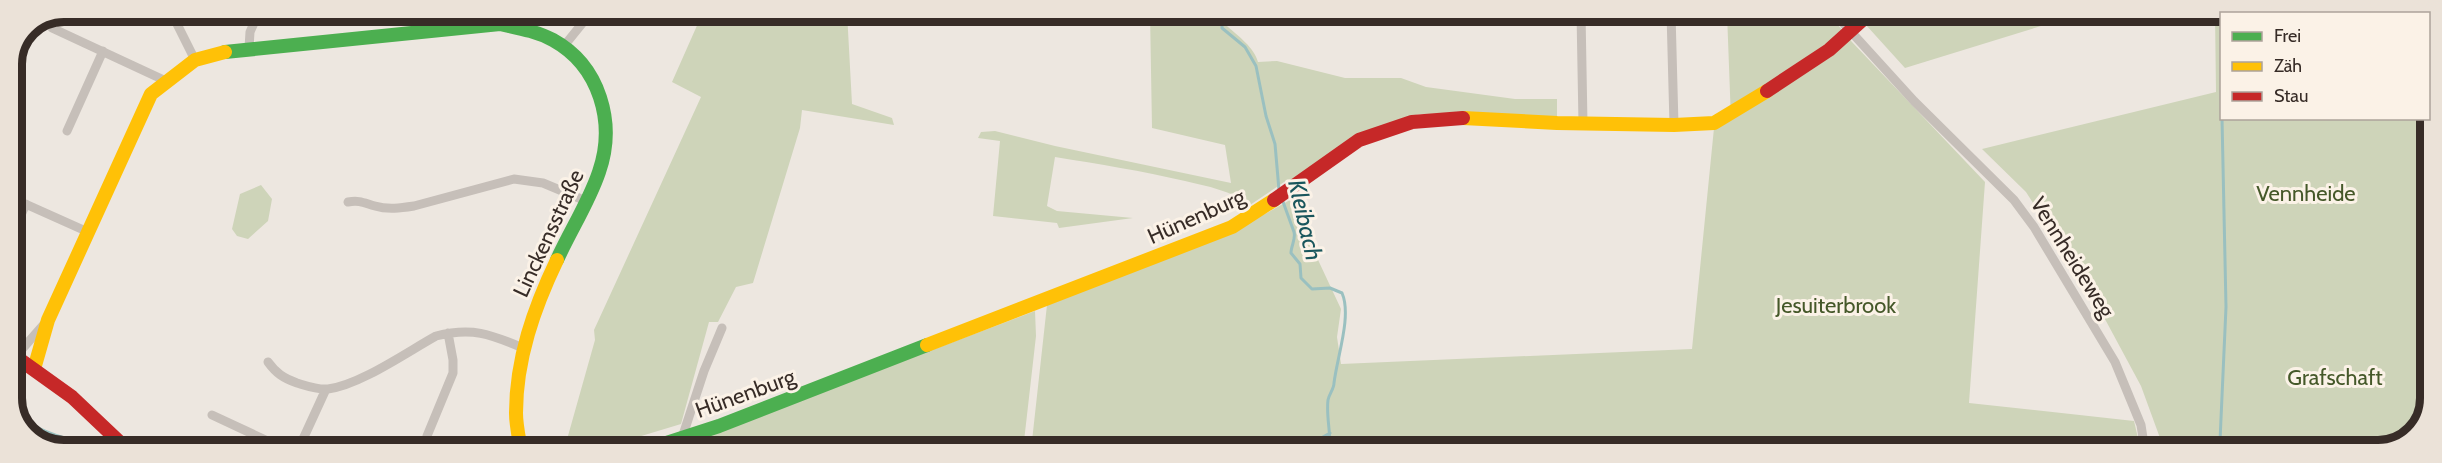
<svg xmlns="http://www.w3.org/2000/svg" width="2442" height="463" viewBox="0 0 2442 463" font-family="Cabin,sans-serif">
<rect width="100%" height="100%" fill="#ede7e0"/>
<path fill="#ced4b9" d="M703 12H847L852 104 892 118 894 125 802 110 800 128 753 283 736 287 718 322H709L681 424 595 450H564L595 340 594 330 701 97 672 82Z
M1150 12H1227V26C1238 36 1254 47 1258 62L1277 61 1345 78H1401L1426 87 1515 99H1557V117L1420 114 1403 118 1291 180H1287L1250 205C1232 191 1207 186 1185 181 1142 171 1099 164 1055 157L1047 206 1057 211 1133 218 1059 228 1057 223 993 216 1000 141 978 138 981 132 995 131 1055 146 1231 183 1225 145 1152 128Z
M1727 13H1828L1852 42 1985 182 1969 403 2134 421 2141 451 1031 450 1047 305 1265 214 1290 200 1341 309 1337 337 1341 364 1692 349 1714 128 1731 120Z
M1876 13H2083L1905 68 1866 25Z
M2215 13H2389L2222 14V118H2428L2429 56 2430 58 2429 409 2412 438 2378 451H2229V446L2220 443 2160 438 2141 386 2092 295 2026 192 1982 149 2216 92Z
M261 185 272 199 268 221 248 239 237 236 232 229 240 194Z
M1035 311 1036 336 1023 450H676L683 444Z"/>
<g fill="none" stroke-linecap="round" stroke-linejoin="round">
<path stroke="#9ac0c0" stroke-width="3" d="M1222 12V28L1245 47 1256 66 1266 116 1275 144 1279 190
M2333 13 2337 14
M2222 14 2223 13
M1282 199 1294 232C1296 239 1291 246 1291 253L1300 264 1301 278 1312 289 1330 288 1342 293C1352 316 1337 357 1334 383 1334 389 1329 394 1328 400 1326 416 1331 434 1330 451
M19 395C17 437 71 434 95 450
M2220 441 2226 307 2222 118
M1298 451 1330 433"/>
<path stroke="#c6bfb9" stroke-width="9" d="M171 12 195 60
M1581 13 1583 124
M1671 13 1674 125
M1834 13 1914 101 2014 200 2034 227 2115 362 2141 425 2145 451
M52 28 166 81
M564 46 585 20 597 12
M249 48 250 32 259 12
M67 131 103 51
M12 198 88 232
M348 202C360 200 364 203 375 206 388 210 401 208 414 206L514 179 543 183 586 201
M12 234 26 204
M16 356 46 322
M268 362C276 373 283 378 297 383 307 386 318 390 328 389 360 385 407 352 436 336 472 327 490 334 523 348
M212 415 287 450
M682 438 704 371 722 328
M427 445V436L453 373V360L448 333
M298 450 326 389"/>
<path stroke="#4caf50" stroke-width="14" d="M225 52 500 24C518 28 536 31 553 40 600 66 616 123 599 172 589 202 570 231 557 260
M645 450 719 426 927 345"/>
<path stroke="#ffc107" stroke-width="14" d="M1463 118 1557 123 1674 125 1714 123 1767 91
M927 345 1232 227 1274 200
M34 369 48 320 151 94 195 60 225 52
M521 450C519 438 516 425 516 413 516 359 534 308 557 260"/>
<path stroke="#c62828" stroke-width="14" d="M1767 91 1829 50 1870 13
M1274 200 1359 140 1412 122 1463 118
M12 354 72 397 128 450"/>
</g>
<g text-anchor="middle" stroke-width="6" stroke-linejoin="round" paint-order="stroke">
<g font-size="22" fill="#455829" stroke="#fbf2e7">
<text x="2306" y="201">Vennheide</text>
<text x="1836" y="313">Jesuiterbrook</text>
<text x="2335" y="385">Grafschaft</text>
</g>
<g font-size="22" fill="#372c27" stroke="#fbf2e7">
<text transform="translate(1196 216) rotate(-24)" y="8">Hünenburg</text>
<text transform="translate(548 233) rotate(-65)" y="8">Linckensstraße</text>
<text transform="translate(2073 257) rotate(58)" y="8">Vennheideweg</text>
<text transform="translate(745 393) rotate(-20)" y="8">Hünenburg</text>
</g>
<g font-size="24" font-style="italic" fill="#19565c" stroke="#fbf2e7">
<text transform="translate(1305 220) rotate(77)" y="8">Kleibach</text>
</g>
</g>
<path d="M0 0H2442V463H0ZM64 22H2378A42 42 0 0 1 2420 64V398A42 42 0 0 1 2378 440H64A42 42 0 0 1 22 398V64A42 42 0 0 1 64 22Z" fill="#ebe2d8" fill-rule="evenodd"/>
<path fill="none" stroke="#372c27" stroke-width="8" d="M64 22H2378A42 42 0 0 1 2420 64V398A42 42 0 0 1 2378 440H64A42 42 0 0 1 22 398V64A42 42 0 0 1 64 22Z"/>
<rect x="2220" y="12" width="210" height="108" fill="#fbf2e7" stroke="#ada39a" stroke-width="1.5"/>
<rect x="2232" y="32" width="30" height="9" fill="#4caf50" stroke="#ada39a" stroke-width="1.5"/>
<text x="2274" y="42" font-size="18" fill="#372c27">Frei</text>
<rect x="2232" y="62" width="30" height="9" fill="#ffc107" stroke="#ada39a" stroke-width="1.5"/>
<text x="2274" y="72" font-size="18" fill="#372c27">Zäh</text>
<rect x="2232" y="92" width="30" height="9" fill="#c62828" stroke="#ada39a" stroke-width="1.5"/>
<text x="2274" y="102" font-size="18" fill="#372c27">Stau</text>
</svg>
